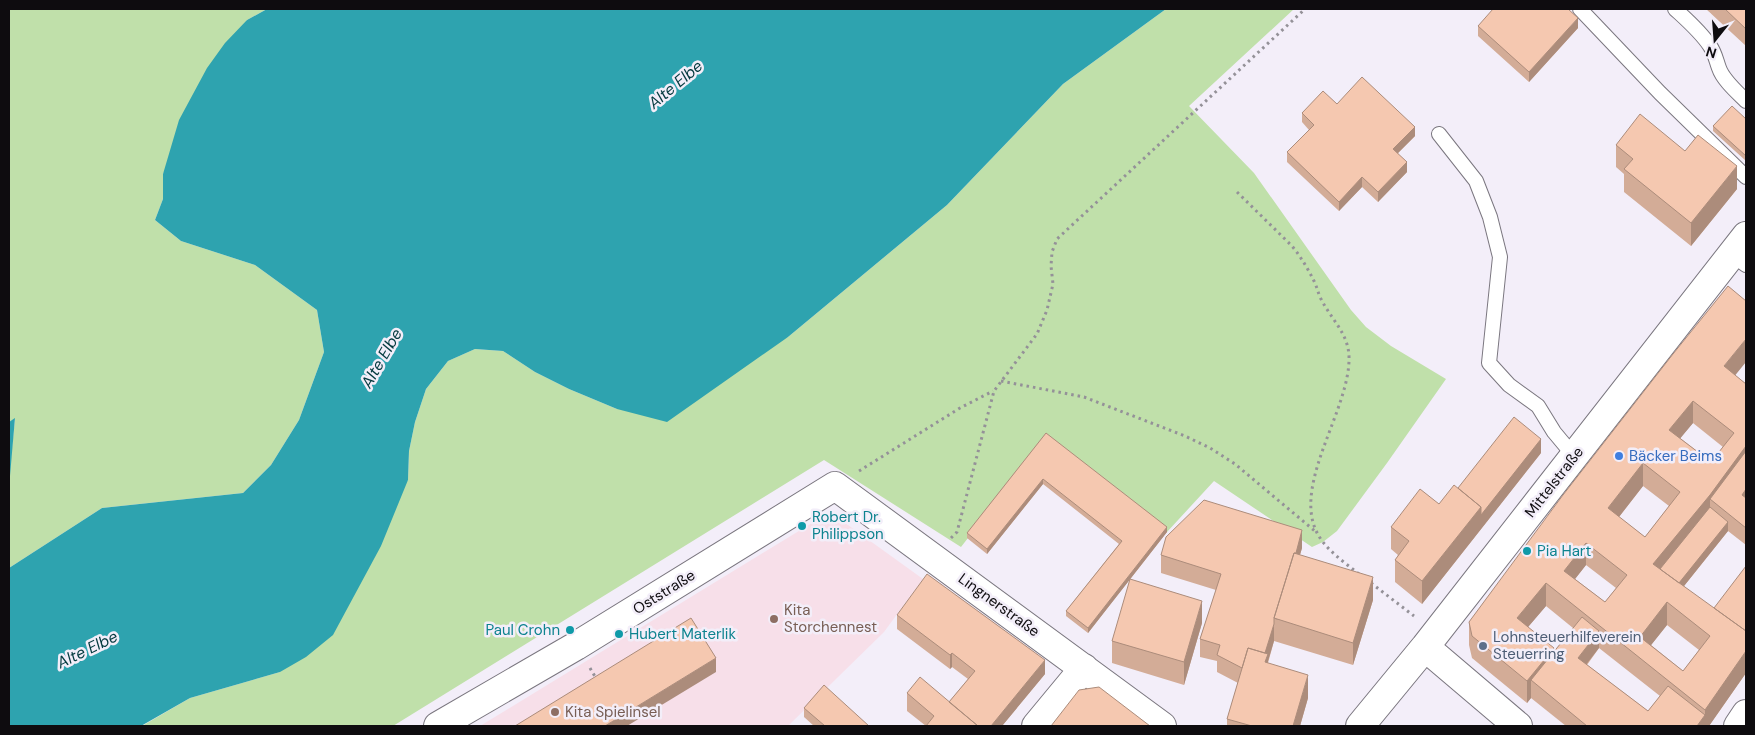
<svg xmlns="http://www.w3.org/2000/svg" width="1755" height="735" viewBox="0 0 1755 735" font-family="'DM Sans',sans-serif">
<rect width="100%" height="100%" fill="#f3eef9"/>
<path fill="#f7dfe9" d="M830 512 923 579 884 632 788 726H480Z"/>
<path fill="#c0e0aa" d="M9 9H267L247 20 163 174V199L155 220 181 241 255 265 317 310 324 352 299 420 271 465 243 493 102 508 9 568V477L15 419 9 422Z
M1166 9H1294L1189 106 1254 173 1351 310 1366 327 1391 346 1446 379 1387 463 1337 531 1323 542 1312 547 1214 481 1167 532 1046 438 961 547 824 460 393 726H142L190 698 280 672 408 480 409 451 415 422 426 389 448 361 475 349 503 351 535 372 569 389 617 409 788 337 947 205 1063 84Z"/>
<path fill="#2ea3af" d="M267 9H1166L1063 84 947 205 788 337 667 422 617 409 569 389 535 372 503 351 475 349 448 361 426 389 415 422 409 451 408 480 381 546 333 635 306 657 280 672 190 698 141 726H9V568L102 508 243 493 271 465 299 420 324 352 317 310 255 265 181 241 155 220 163 199V174L179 120 207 68 225 43 247 20Z
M15 418 10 476 9 477V422Z"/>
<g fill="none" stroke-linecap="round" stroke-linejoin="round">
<defs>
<path id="lane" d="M1580 9 1660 93 1746 177
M1675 9C1687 20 1701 32 1710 46 1715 53 1716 60 1719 68 1723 80 1737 92 1746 101
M1439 134 1476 181 1490 217 1500 257 1489 363 1509 385 1538 406 1554 432 1574 456
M1731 254 1746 265"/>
<path id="street" d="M1425 647 1518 726
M438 726 576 646 835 486 1162 726
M1036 726 1084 668
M1360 726 1425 647 1746 236
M1738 726 1746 714"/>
</defs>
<use href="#lane" stroke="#7a767f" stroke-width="16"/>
<use href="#street" stroke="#7a767f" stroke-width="30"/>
<path stroke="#949198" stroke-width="3" stroke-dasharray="2.5 4" stroke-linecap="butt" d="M1237 192 1292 246C1301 257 1308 269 1314 281 1317 287 1318 293 1321 299 1331 319 1348 333 1349 356 1351 412 1284 493 1323 542 1333 555 1348 565 1360 575
M1001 381 1084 397 1185 436 1210 448 1235 464 1316 532
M859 471 960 408 993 391
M951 538 957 532 994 391 1037 334 1047 310 1053 284 1051 266 1052 252 1057 239 1305 9
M1371 583 1414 616
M590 668 597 680"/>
<use href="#lane" stroke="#fff" stroke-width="14"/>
<use href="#street" stroke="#fff" stroke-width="28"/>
</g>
<path fill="#d3ac97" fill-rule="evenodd" d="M1706 9H1746V46Z
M1478 26 1578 28 1529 82 1478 36Z
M1746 49V73L1745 68V51Z
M1337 104 1415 136 1398 153 1407 172 1378 202 1362 187 1339 211 1287 162V152L1309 130 1302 122V113Z
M1746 119V161L1713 131V126Z
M1616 145 1685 151 1737 189 1691 246 1624 192V174L1616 167Z
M1673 354 1735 375 1746 384V545L1728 531 1684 586 1746 673 1709 726H1566L1531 698 1527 703 1472 658 1469 645V622ZM1693 423 1723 447 1711 462 1680 438ZM1643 486 1669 506 1645 537 1619 517ZM1586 565 1616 588 1605 602 1575 579ZM1546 606 1573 628 1554 652 1528 627ZM1667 625 1699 650 1683 671 1651 645ZM1599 648 1660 696 1648 711 1587 665Z
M1046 433 1167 532 1088 633 1066 616V611L1119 544 1043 484 987 554 967 538V533Z
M1541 453 1422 604 1395 582V560L1398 555 1391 549V527L1439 504 1458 488Z
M1302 548 1300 555 1373 600 1353 665 1274 641 1268 663 1308 698 1300 726H1227V719L1238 683 1217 672V661L1200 657V639L1216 590 1161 573V555Z
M897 615 1045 674 1002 726H926L907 711V693L949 702 968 679 952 667 950 669 897 629Z
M1202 623 1184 685 1112 663V641Z
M804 708 869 726H814L804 717Z"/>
<path fill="#ac8c7b" d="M1578 18V28L1529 82V72Z
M1415 127V136L1393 158V149Z
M1407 162V172L1378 202V192Z
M1737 166V189L1691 246V223Z
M1362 177V187L1339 211V202Z
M1746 339V362L1724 389V366Z
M1693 401V423L1669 452V430Z
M1541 439V453L1422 604V581L1481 507Z
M1746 446V468L1710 499V517L1658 580 1653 564Z
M1643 463V486L1608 531V508Z
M1043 479V484L987 554V549Z
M1746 489V507L1742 495Z
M1728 522V531L1672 601V591Z
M1167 527V532L1088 633V628Z
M1302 530V548L1280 620 1275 619Z
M1586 543V565L1564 593V571Z
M1373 577V600L1353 665V643Z
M1546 583V606L1517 640V618Z
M1202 601V623L1184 685V662Z
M1667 602V625L1640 659V637Z
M1274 624V641L1268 661V676L1263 658Z
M1599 631V648L1578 675V658Z
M1554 648V670L1531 680V698L1527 703V681Z
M1746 651V673L1709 726H1697L1705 715V710Z
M952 653V667L950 669V655Z
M716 658V672L627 726H605Z
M1045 660V674L1002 726H991Z
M1308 675V698L1300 726H1293Z"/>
<path fill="#f5c8b0" stroke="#ac8c7b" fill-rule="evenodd" d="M1493 9H1568L1578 18 1529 72 1478 26Z
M1725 9H1746V29Z
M1362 77 1415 127 1393 149 1407 162 1378 192 1362 177 1339 202 1287 152 1314 125 1302 113 1323 91 1337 104Z
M1732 106 1746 119V156L1713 126Z
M1640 114 1685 151 1698 135 1737 166 1691 223 1624 169 1633 159 1616 145Z
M1728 286 1746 301V339L1724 366 1746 384V446L1710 495 1653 564 1746 631V651L1705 710 1546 583 1517 618 1554 648 1527 681 1472 636 1469 622 1563 495 1673 354ZM1693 401 1734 433 1711 462 1669 430ZM1643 463 1680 492 1645 537 1608 508ZM1586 543 1627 575 1605 602 1564 571ZM1667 602 1710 636 1683 671 1640 637Z
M1514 417 1541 439 1481 515V507L1458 488Z
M1046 433 1167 527 1088 628 1066 611 1122 541 1043 479 987 549 967 533Z
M1746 451V489L1742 495 1746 498V528L1710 499Z
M1454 485 1481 507 1422 581 1395 560 1409 541 1391 527 1420 489 1439 504Z
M1204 500 1302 530 1296 553H1294L1274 618V624L1265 653 1248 648 1242 668 1217 655 1220 645 1200 639 1221 574 1161 555 1166 537Z
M1710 507 1728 522 1679 583 1660 569Z
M1294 553 1373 577 1353 643 1274 618Z
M1746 566V631L1714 608Z
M927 574 1045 660 991 726H978L949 702 975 671 952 653 950 655 897 615Z
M1130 579 1202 601 1184 662 1112 641Z
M1582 617 1599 631 1578 658 1648 711 1668 686 1705 715 1697 726H1587L1531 680Z
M691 618 716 658 605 726H515Z
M1248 648 1268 654 1265 662 1308 675 1293 726H1252L1227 719Z
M920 677 978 726H926L934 716 907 693Z
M824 685 869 726H825L804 708Z
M1099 687 1150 726H1051L1079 690Z"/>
<circle fill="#3f7fe0" stroke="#f3eef9" stroke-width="2" cx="1619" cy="456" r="5"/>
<g fill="#0f9aa8" stroke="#f3eef9" stroke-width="2">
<circle cx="802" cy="526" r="5"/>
<circle cx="1527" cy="551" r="5"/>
<circle cx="570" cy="630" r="5"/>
<circle cx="619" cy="634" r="5"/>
</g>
<g fill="#8d6e63" stroke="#f3eef9" stroke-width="2">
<circle cx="774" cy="619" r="5"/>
<circle cx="555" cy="712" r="5"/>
</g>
<circle fill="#5c6f8a" stroke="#f3eef9" stroke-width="2" cx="1483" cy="646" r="5"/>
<g text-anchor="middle" stroke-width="5" stroke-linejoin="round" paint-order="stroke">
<g font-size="15" fill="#366cbe" stroke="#f3eef9" text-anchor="start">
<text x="1629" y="461">Bäcker Beims</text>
</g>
<g font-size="15" fill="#0e0c0f" stroke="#f3eef9">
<text transform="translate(1554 482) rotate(-52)" y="5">Mittelstraße</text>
<text transform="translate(664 592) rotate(-32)" y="5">Oststraße</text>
<text transform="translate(999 605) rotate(36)" y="5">Lingnerstraße</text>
</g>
<g font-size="15" fill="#0d838f" stroke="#f3eef9" text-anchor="start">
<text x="812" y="522">Robert Dr.<tspan x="812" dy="17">Philippson</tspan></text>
<text x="1537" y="556">Pia Hart</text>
<text x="560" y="635" text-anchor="end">Paul Crohn</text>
<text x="629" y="639">Hubert Materlik</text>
</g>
<g font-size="15" fill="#785e54" stroke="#f3eef9" text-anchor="start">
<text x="784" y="615">Kita<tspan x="784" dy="17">Storchennest</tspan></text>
<text x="565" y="717">Kita Spielinsel</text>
</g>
<g font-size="15" fill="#4e5e75" stroke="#f3eef9" text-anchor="start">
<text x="1493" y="642">Lohnsteuerhilfeverein<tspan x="1493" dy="17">Steuerring</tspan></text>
</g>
<g font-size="16" font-style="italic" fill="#043a3f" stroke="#f3eef9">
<text transform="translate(675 84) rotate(-40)" y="6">Alte Elbe</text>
<text transform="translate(381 358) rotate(-60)" y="6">Alte Elbe</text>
<text transform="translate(87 649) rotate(-26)" y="6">Alte Elbe</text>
</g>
</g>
<rect width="1755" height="735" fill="none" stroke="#0e0c0f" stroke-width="20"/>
<g transform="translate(1715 40) rotate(197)" stroke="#f3eef9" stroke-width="4" paint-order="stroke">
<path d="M0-4L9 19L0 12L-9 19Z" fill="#0e0c0f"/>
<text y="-8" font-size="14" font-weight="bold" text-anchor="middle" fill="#0e0c0f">N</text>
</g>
</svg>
